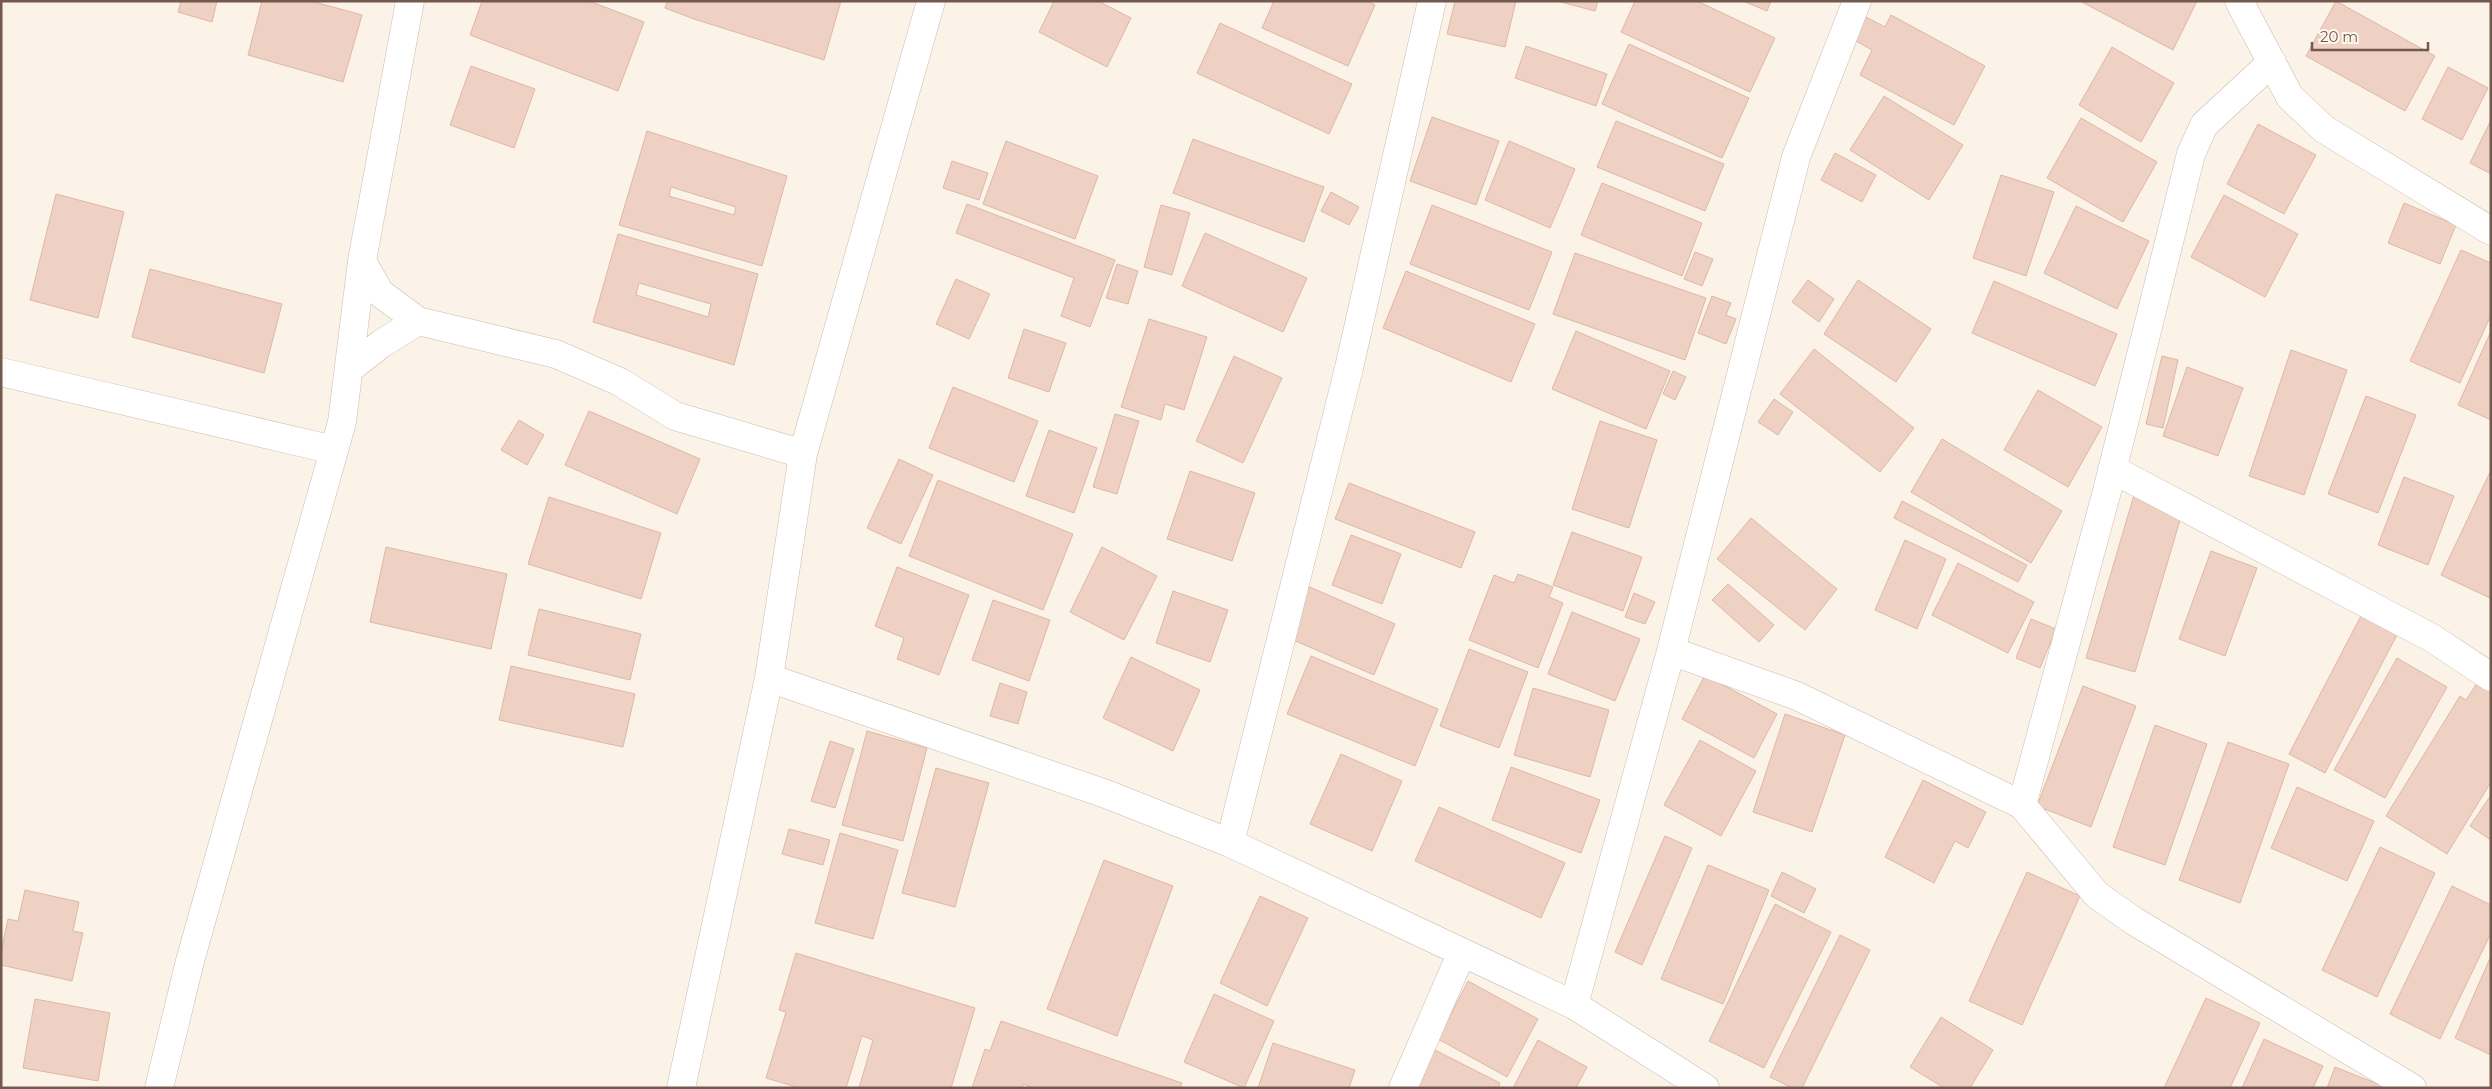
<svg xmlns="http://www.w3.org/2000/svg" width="2492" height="1089" viewBox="0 0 2492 1089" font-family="Montserrat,sans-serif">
<rect width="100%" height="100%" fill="#fbf3e8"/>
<path fill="#eed1c2" stroke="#dfb7a4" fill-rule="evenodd" d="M181 1H217L212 22 178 12Z
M262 1H311L362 15 343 82 248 55Z
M482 1H589L644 22 618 91 470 35Z
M667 1H841L824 60 694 19 665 8Z
M1054 1H1098L1131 18 1107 67 1039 32Z
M1274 1H1367L1375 5 1348 66 1262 28Z
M1455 1H1516L1505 47 1447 34Z
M1557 1H1598L1595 11Z
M1635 1H1697L1775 38 1750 92 1621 32Z
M1743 1H1771L1767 11Z
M2080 1H2197L2173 50Z
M2336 1 2435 56 2405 111 2306 56Z
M1891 15 1985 66 1954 125 1860 75 1872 50 1854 40 1866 17 1885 27Z
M1220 23 1352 84 1329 134 1197 73Z
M1629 44 1749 98 1722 158 1602 104Z
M1526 46 1607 74 1596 106 1515 78Z
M2112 47 2174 83 2141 142 2079 105Z
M471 66 535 89 514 148 450 125Z
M2448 67 2488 88 2462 140 2422 119Z
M1884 96 1963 145 1929 200 1850 150Z
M1432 117 1499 141 1476 205 1410 181Z
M2081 118 2157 162 2123 222 2047 178Z
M2491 120V174L2470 163Z
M1616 121 1724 164 1705 211 1597 167Z
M2258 124 2316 155 2284 214 2227 184Z
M647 131 787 176 762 266 619 225ZM671 187 736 207 734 215 669 196Z
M1193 139 1324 187 1304 242 1173 193Z
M1006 141 1098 176 1075 239 983 204Z
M1509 141 1575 169 1550 228 1485 200Z
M1835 153 1876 175 1862 202 1821 180Z
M952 161 988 173 979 200 943 188Z
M2001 175 2054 192 2026 276 1973 258Z
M1602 183 1702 223 1682 276 1581 235Z
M1331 192 1359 207 1349 225 1321 211Z
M56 194 124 212 98 318 30 300Z
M2224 195 2298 234 2265 297 2191 257Z
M2404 203 2456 225 2440 264 2388 243Z
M967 204 1115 260 1090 327 1061 316 1074 278 956 233Z
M1161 205 1190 213 1172 275 1144 267Z
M1432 205 1552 252 1529 310 1410 264Z
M2076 206 2149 241 2117 309 2044 273Z
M1205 233 1307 278 1283 332 1182 286Z
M618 234 758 274 734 365 593 322ZM639 283 711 304 708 317 636 295Z
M2461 250 2491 263V315L2460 383 2410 361Z
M1695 252 1713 259 1702 286 1684 279Z
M1575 253 1706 298 1685 360 1553 314Z
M1117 264 1138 271 1128 304 1106 298Z
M150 269 282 304 264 373 132 337Z
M1406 271 1535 324 1511 382 1383 328Z
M956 279 990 294 969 339 936 324Z
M1808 280 1834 299 1819 322 1792 302Z
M1858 280 1931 329 1896 382 1824 334Z
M1994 281 2117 334 2095 386 1972 333Z
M1712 296 1731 303 1726 315 1736 319 1726 344 1698 333Z
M1149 319 1207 337 1184 410 1165 404 1161 420 1121 407Z
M1024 329 1066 343 1049 392 1008 378Z
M1576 331 1670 371 1646 429 1552 389Z
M2491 331V420L2458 405Z
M1814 349 1914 428 1880 472 1780 394Z
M2291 350 2347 370 2304 495 2249 476Z
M1234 356 1282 378 1243 463 1196 441Z
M2162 356 2178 360 2163 428 2146 424Z
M2187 367 2243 388 2218 456 2163 436Z
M1673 371 1686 377 1675 400 1663 394Z
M953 387 1038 421 1014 482 929 448Z
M2038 390 2102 427 2068 487 2004 450Z
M2366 396 2416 415 2378 513 2328 494Z
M1774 399 1793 412 1778 435 1758 422Z
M589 411 700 459 677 514 565 465Z
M1115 414 1139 421 1117 494 1093 487Z
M519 420 544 435 527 465 501 450Z
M1600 421 1657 440 1629 528 1572 509Z
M1049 430 1097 448 1074 513 1026 496Z
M1942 439 2062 511 2031 563 1911 492Z
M899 459 933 475 901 544 867 528Z
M2491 470V597L2490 598 2441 575Z
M1190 471 1255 493 1232 561 1167 539Z
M2404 477 2454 496 2428 565 2378 545Z
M938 480 1073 534 1043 610 909 556Z
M1349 483 1475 532 1461 568 1335 519Z
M2134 495 2183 510 2135 672 2086 658Z
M549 497 661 533 641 599 528 564Z
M1902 501 2027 565 2018 582 1894 518Z
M1751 518 1837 589 1805 630 1717 559Z
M1572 532 1642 557 1623 611 1553 585Z
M1351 535 1401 554 1382 604 1332 585Z
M1905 540 1946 559 1917 629 1875 610Z
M386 547 507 574 491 649 370 622Z
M1102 547 1157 576 1124 640 1070 612Z
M2211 551 2257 568 2225 656 2179 639Z
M1958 563 2034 602 2008 653 1932 615Z
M897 567 969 595 939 675 897 659 904 638 875 626Z
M1518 574 1553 587 1549 597 1563 603 1538 668 1469 640 1494 575 1514 583Z
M1728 584 1774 625 1759 642 1712 600Z
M1305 585 1395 624 1374 675 1284 636Z
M1173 591 1228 610 1210 662 1156 643Z
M1634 593 1655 602 1645 624 1625 617Z
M993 600 1050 620 1029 681 972 660Z
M539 609 641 634 630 680 528 655Z
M2364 610 2400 629 2325 773 2289 754Z
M1572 612 1640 639 1615 701 1548 674Z
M2031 619 2056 629 2040 668 2016 658Z
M1469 649 1528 672 1499 748 1440 726Z
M1311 656 1438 709 1415 766 1287 714Z
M1131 657 1200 690 1173 751 1103 718Z
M2397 658 2447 687 2385 798 2334 770Z
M511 666 635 694 623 747 499 720Z
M1705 675 1777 714 1754 758 1682 719Z
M2481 677 2491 683V782L2447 854 2386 816 2460 696 2466 700Z
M1000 683 1027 692 1018 724 990 716Z
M2083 686 2136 706 2091 827 2037 806Z
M1533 688 1609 710 1590 777 1514 755Z
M1785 714 1845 735 1812 832 1753 812Z
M2155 725 2207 744 2165 865 2113 847Z
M867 731 927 748 903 841 842 825Z
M1700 740 1756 771 1721 836 1664 805Z
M830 741 854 749 835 808 811 801Z
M2228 742 2289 764 2240 903 2179 880Z
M1341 754 1402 781 1372 851 1310 824Z
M1511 767 1600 800 1581 853 1492 820Z
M936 768 989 783 955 907 902 893Z
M1923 780 1986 812 1968 848 1955 841 1934 883 1885 857Z
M2297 787 2374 821 2347 881 2271 848Z
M2491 795V840L2470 826Z
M1439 807 1565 863 1541 918 1415 861Z
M789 829 830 840 823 865 782 854Z
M840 833 898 850 873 939 815 923Z
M1665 836 1692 848 1642 965 1615 952Z
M2380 847 2435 873 2377 997 2322 970Z
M1104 860 1173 886 1117 1036 1047 1009Z
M1708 865 1769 890 1723 1004 1661 979Z
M1782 872 1816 889 1804 913 1771 896Z
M2027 872 2080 896 2022 1025 1969 1001Z
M2452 886 2491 905V933L2440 1039 2390 1014Z
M25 890 79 902 73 931 83 933 72 981 1 965V952L8 919 18 921Z
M1260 896 1308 918 1267 1006 1220 983Z
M1775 904 1831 932 1764 1068 1709 1041Z
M1840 935 1870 950 1802 1088H1792L1770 1077Z
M796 953 975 1008 951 1088H859L873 1040 862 1036 846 1088H800L766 1078 786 1012 779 1010Z
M2491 956V1055L2455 1038Z
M1468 981 1538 1019 1507 1077 1438 1039Z
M1214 994 1274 1021 1244 1088 1184 1062Z
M2206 998 2260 1023 2230 1088H2164Z
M35 999 110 1013 98 1081 23 1068Z
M1941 1017 1993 1050 1970 1088H1944L1910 1067Z
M1001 1021 1182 1083 1180 1088H1034L1023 1084 1022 1088H972L985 1049 990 1051Z
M2264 1039 2323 1066 2313 1088H2242Z
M1538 1040 1587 1067 1576 1088H1513Z
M1273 1043 1355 1070 1349 1088H1258Z
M1431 1048 1500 1083 1498 1088H1410Z
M2335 1067 2388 1088H2327Z"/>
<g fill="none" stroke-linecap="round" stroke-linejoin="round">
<defs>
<path id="minor" d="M2239 1 2290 97 2324 129 2491 231
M362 261 380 293 418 321 556 354 620 382 675 416 803 454
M349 369 381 344 418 321
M1 372 334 450
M2112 469 2432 638 2491 677
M1671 651 1797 696 2022 805 2097 895 2134 921 2412 1088
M769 678 1106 794 1230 843 1574 1005 1705 1088
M2022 805 2107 491 2191 154 2204 125 2272 62
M1230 843 1349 368 1432 1
M1574 1005 1671 651 1796 157 1857 1
M159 1088 190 961 342 422 362 261 410 1
M681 1088 769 678 803 454 931 1
M1403 1088 1462 952"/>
</defs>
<use href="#minor" stroke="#ccbaaf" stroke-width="29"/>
<use href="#minor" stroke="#fff" stroke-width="28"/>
</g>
<rect width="2492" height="1089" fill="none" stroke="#73594e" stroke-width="5"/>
<path d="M2312 42v8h116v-8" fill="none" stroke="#73594e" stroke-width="2.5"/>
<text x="2320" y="42" font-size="15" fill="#73594e" stroke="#fef7ee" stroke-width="4" paint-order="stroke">20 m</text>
</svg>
